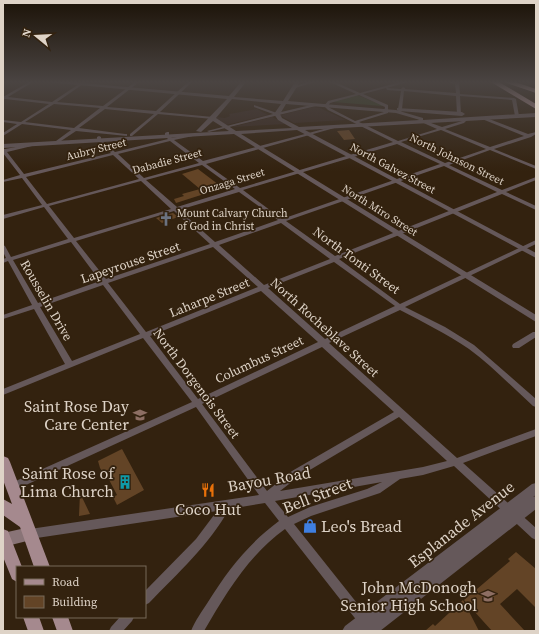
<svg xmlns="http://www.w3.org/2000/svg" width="539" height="634" viewBox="0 0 539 634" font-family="'Source Serif 4',serif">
<rect width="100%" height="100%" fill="#33220f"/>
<path fill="#3a291f" d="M313 107 320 108 346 120 294 123 281 116V115Z
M257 109 268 115 226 125 216 119 217 117 225 118 230 116 229 114Z
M272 117 286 124 232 127Z"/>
<path fill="#374121" d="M357 95 382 105V106L333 102Z"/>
<path fill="#634426" d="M349 130 355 139 344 140 337 131Z
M198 169 223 188 176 203 174 199 184 196 182 194 200 189 182 174Z
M173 213 178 217 162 223 156 218Z
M122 449 144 490 117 505 113 497 117 495 106 474H104L100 468 98 461Z
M80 493 90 514 79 516Z
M516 552 536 569V608L517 589 500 604 525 631H492L464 600 510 561 508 559Z
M463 600 479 631H425L433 624 435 626Z"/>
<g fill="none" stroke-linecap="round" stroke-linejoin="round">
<path fill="#65585a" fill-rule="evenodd" d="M29 82H33L8 97 52 102 82 82H86L57 102 103 106 135 82H139L107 107 156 111 188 82H192L160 112 213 117 215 118 213 119 158 114 132 136H130V134L154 114 105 109 79 128 125 134H127V136L76 131 58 143H56V141L71 130 22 124 3 136V133L17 124 3 122V120L21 122 49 104 5 99 3 100V97ZM54 104 100 108 74 128 25 122Z
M308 82H315L295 88 293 87Z
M330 82H335L360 93 400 82H407L387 88 401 89 403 87 405 88V89L456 93 455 84 448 82H459L460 94 514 98 516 99 519 116 517 117 515 116 512 100 460 96 461 114 459 115 457 114 456 96 404 91 402 109 400 110 398 109 401 91 387 90 386 88 363 94 388 105V113L359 122 398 141 437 129 419 121 418 120 420 119 442 127 462 121 465 118H467L468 119 464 123 445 129 490 147 524 136 482 119V117H484L528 134 536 132V134L531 137 494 149 536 166V169L490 150 449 165 502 190 536 177V180L506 192 536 206V210L502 194 339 259 400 304 536 240V244L405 307 445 327 474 345 536 399V407L533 406C512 387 492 366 469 349 447 334 423 322 400 310L329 343 457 458 536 429V436L463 463 536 528V540L532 538 454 466 423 475 400 479 380 493 311 516 294 524 376 627 378 631H365L285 529C248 556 227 592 204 631H191C195 621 202 611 208 602 228 570 248 544 279 521L265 503 229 509C209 545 178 573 149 603L145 605V591L196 539 217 511 30 539 26 537 25 534 26 531 30 529 259 495 196 407 15 490 12 491 9 490 7 487 9 484 192 402 143 338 3 395V389L65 364 34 309 3 319V315L32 305 8 261 3 263V259L6 258 3 252V245L5 246 11 257 68 239 44 207 3 219V215L42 205 22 178 3 182V180L20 175 3 153V149H5L32 144V146L7 152 24 174 111 153 97 140V137L99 136 101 137V140L115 152 168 139 165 136V133L167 132H169V136L172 138 191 134H193V136L174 140 203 161 335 126 338 127 206 164 240 188 393 142 328 110 324 106 328 101 356 94ZM359 95 385 107 384 112 355 121 330 108 328 106 330 103ZM441 130 486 149 445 163 401 142ZM170 141 199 163 144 178 118 154ZM397 144 440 164 282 219 243 190ZM113 155 139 179 47 204 26 177ZM202 165 235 189 177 207 146 180ZM444 166 497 192 335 256 286 221ZM141 181 171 209 74 238 49 206ZM239 192 278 220 215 242 179 210ZM174 211 210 244 106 279 76 241ZM281 223 330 259 264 285 219 245ZM71 242 100 281 38 303 13 260ZM213 247 258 287 146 332 108 283ZM334 262 395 306 325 339 268 288ZM103 285 140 334 72 361 40 307ZM261 291 318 342 198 399 150 336ZM322 347 394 412 292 471 267 491 202 404ZM399 417 447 461 423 467 280 491 298 477ZM382 482 367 489 310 507 288 517 275 501Z
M315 104 317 105 316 106 209 132 207 131 273 114 254 107V105L277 113Z
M533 332H536V337L519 348H513L512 346 513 344Z
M120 617H134L132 621 123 631H109L111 627Z"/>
<path fill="#65585a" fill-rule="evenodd" d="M47 82H70L229 96 241 82H246L234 97 283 101 295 82H300L288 101 396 110 423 118V120L536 113V117L305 130 536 253V258L297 130 241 134 536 315V322L234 134 3 148V144L229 131 213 121 201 132 196 131 227 99ZM232 99 281 104 274 114 278 120 292 128 236 131 216 118ZM286 104 396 113 420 120 299 127 282 118 280 114Z
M397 108 462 112 465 114 462 116 399 111 397 110Z
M536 483V495L533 497 536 496V509L380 631H342L345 626 532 484Z"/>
<path fill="#897477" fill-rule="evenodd" d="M30 527 35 529 37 534 35 539 3 547V533Z"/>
<path fill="#a5898e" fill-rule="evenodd" d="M3 456 8 458 10 462 50 567H34L20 527 3 515V499L12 504 3 480Z
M3 529 8 531 22 567H17V582L12 579 3 557Z
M23 617H39L44 631H28Z
M52 617H68L73 631H57Z"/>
<path fill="#be9ca2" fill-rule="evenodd" d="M491 82H499L536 104V109Z
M504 82H515L536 89V93Z"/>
</g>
<linearGradient id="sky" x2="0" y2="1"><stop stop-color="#1c1308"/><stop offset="0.48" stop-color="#4a4442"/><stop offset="1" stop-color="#4a4442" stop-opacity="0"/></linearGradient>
<rect width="539" height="171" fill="url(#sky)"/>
<defs>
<symbol id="church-bare" viewBox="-9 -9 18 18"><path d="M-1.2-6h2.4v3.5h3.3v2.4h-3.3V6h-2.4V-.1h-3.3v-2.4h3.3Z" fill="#6b7280" stroke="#33220f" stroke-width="2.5" paint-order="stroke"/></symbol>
<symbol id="school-bare" viewBox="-9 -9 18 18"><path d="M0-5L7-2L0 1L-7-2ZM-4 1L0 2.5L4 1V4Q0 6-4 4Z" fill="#8d6e63" stroke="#33220f" stroke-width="2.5" paint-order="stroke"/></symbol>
<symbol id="building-bare" viewBox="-9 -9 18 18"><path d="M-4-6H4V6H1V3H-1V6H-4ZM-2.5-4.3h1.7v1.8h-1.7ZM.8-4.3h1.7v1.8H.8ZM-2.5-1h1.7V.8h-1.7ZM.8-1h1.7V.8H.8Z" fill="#0f9aa8" stroke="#33220f" stroke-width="2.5" paint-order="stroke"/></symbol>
<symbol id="restaurant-bare" viewBox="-9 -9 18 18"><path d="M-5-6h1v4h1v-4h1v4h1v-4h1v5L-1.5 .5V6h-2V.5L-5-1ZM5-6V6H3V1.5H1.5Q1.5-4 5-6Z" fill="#e8710a" stroke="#33220f" stroke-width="2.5" paint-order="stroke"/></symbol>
<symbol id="shop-bare" viewBox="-9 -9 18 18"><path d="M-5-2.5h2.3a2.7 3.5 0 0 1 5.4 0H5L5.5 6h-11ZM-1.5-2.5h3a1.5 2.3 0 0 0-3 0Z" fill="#3f7fe0" stroke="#33220f" stroke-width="2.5" paint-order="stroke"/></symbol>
</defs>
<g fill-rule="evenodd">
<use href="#church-bare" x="156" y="209" width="20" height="20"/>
<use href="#school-bare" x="130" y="405" width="20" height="20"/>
<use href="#building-bare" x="115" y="472" width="20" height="20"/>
<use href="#restaurant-bare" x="198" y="480" width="20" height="20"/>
<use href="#shop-bare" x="300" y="516" width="20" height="20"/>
<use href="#school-bare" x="478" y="586" width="20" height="20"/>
</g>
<g text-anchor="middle" stroke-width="3.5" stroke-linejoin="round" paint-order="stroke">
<g font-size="11" fill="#ded3c7" stroke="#33220f">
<text transform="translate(96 149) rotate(-14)" y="4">Aubry Street</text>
<text transform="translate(457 159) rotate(26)" y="4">North Johnson Street</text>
<text transform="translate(167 161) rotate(-15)" y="4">Dabadie Street</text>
<text transform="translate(393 168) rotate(28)" y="4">North Galvez Street</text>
<text transform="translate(232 181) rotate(-17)" y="4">Onzaga Street</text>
<text transform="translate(380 210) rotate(32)" y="4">North Miro Street</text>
</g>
<g font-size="11" fill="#ded3c7" stroke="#33220f" text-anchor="start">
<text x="177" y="217">Mount Calvary Church<tspan x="177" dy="13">of God in Christ</tspan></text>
</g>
<g font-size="13" fill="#ded3c7" stroke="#33220f">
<text transform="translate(357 260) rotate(36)" y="5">North Tonti Street</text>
<text transform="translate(130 262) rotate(-19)" y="5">Lapeyrouse Street</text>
<text transform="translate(209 297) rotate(-22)" y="5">Laharpe Street</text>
<text transform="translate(47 300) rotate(60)" y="5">Rousselin Drive</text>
<text transform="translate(325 327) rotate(42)" y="5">North Rocheblave Street</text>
<text transform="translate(259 359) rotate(-25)" y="5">Columbus Street</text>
<text transform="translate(197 383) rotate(53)" y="5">North Dorgenois Street</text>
</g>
<g font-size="16" fill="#ded3c7" stroke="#33220f" text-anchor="end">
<text x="129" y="412">Saint Rose Day<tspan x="129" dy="18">Care Center</tspan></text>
<text x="114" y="479">Saint Rose of<tspan x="114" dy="18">Lima Church</tspan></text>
<text x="208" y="515" text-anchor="middle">Coco Hut</text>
<text x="321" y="532" text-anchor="start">Leo's Bread</text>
<text x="477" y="593">John McDonogh<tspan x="477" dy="18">Senior High School</tspan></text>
</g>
<g font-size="16" fill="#ded3c7" stroke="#33220f">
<text transform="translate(269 479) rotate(-10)" y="6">Bayou Road</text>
<text transform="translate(317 495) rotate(-21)" y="6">Bell Street</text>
<text transform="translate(461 524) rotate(-38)" y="6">Esplanade Avenue</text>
</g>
</g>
<rect width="539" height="634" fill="none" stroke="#ded3c7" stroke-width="8"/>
<rect x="16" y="566" width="130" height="52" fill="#33220f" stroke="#776959"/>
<rect x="24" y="579" width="20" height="6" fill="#a5898e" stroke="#776959"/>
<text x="52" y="586" font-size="12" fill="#ded3c7">Road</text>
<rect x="24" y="596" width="20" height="12" fill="#634426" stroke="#776959"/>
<text x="52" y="606" font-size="12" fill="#ded3c7">Building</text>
<g transform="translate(36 36) rotate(288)" stroke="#33220f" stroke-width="3" paint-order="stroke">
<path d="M0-3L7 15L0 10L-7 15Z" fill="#ded3c7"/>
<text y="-6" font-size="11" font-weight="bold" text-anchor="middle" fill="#ded3c7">N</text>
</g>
</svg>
